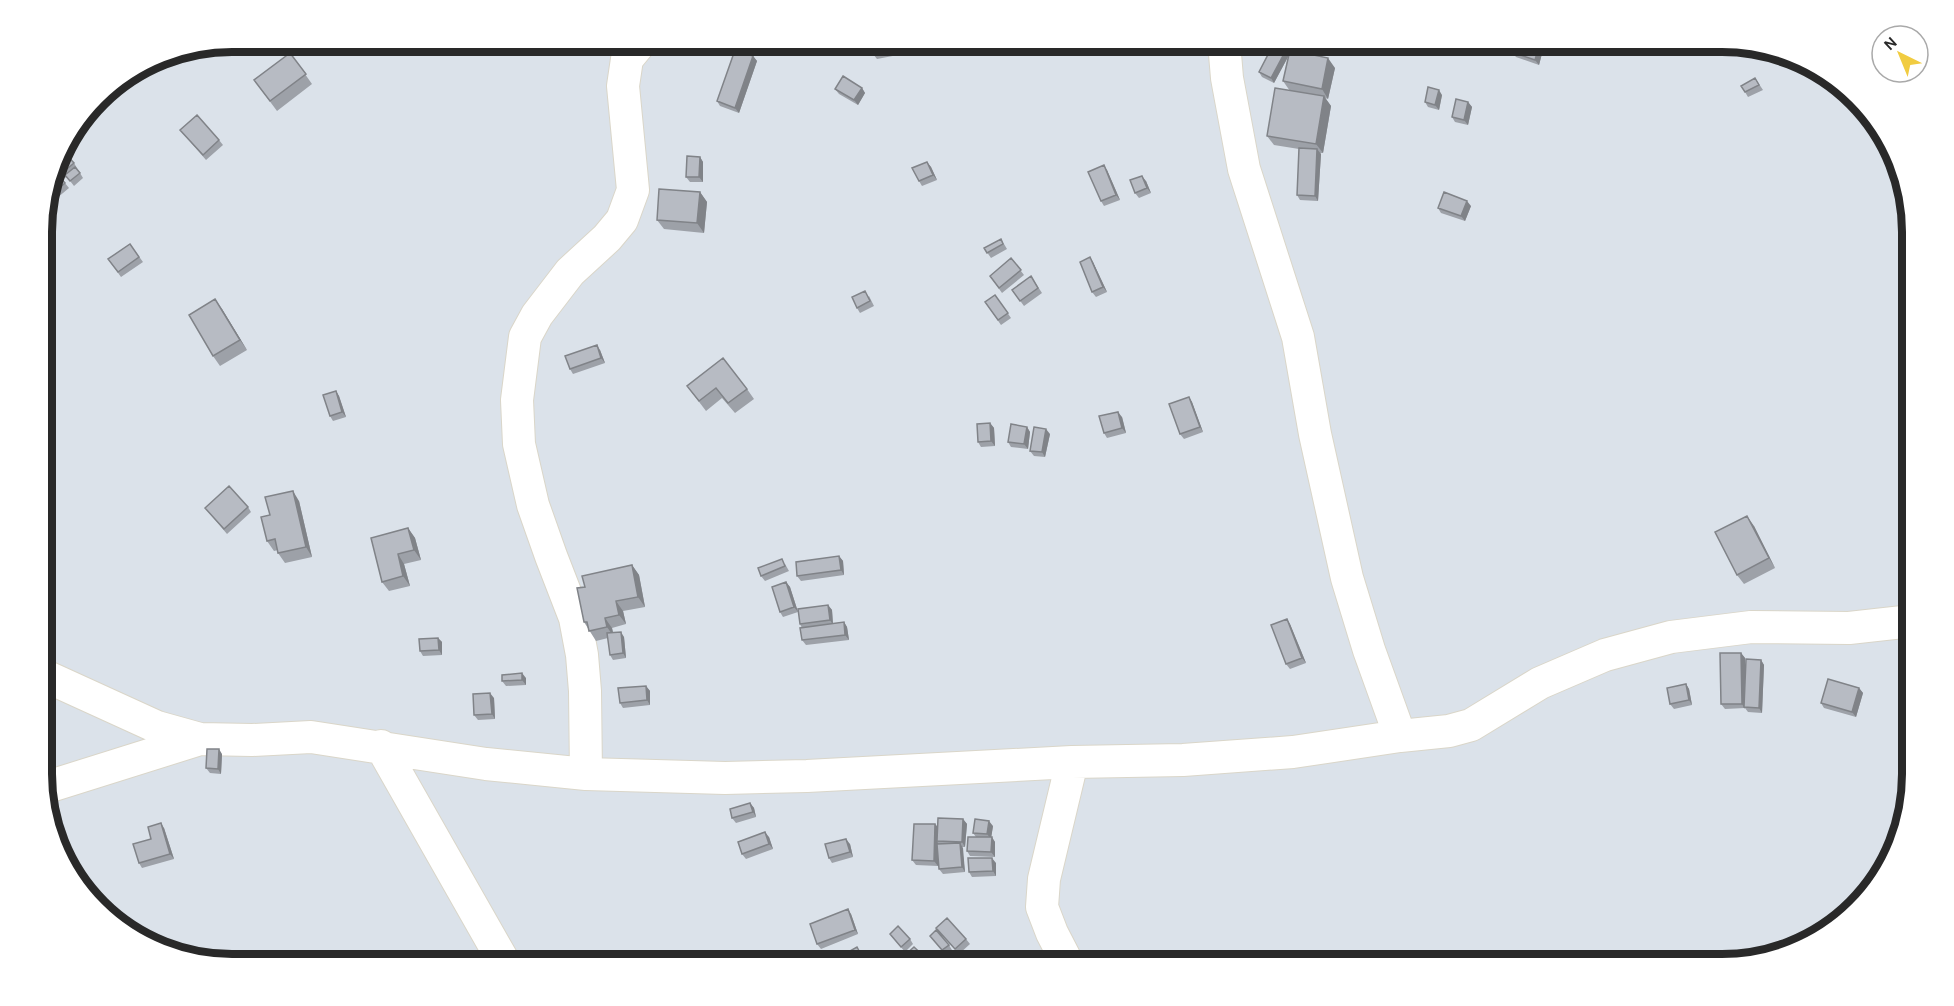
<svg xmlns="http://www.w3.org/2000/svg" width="1954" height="1006" viewBox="0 0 1954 1006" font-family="Karla,sans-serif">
<rect width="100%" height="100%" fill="#dbe2ea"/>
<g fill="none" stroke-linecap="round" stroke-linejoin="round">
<defs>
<path id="minor" d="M1224 42 1227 78 1244 169 1298 337 1315 434 1347 578 1369 650 1400 736
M43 675 157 727 200 739 252 740 311 737 486 764 586 774 725 778 807 776 1072 762 1183 760 1293 752 1400 736 1449 731 1471 725 1540 683 1605 655 1671 637 1751 627 1849 628 1912 621
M381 746 505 964
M586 774 585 691 582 655 575 618 551 556 533 505 519 444 517 400 525 337 537 315 570 272 607 238 622 220 633 190 623 86 627 59 641 42
M44 788 200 739
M1068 964 1052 933 1042 907 1044 879 1072 762"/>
</defs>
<use href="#minor" stroke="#dad6c9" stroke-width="34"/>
<use href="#minor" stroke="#fff" stroke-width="32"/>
</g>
<path fill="#9da1a8" d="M901 42 903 54 877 59 873 54Z
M1513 42 1510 54 1499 51 1496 46Z
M1516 42H1541L1544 46 1539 65 1516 57 1512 52Z
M290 53 312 84 277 111 254 80Z
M1289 54 1335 68 1328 99 1325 98 1331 106 1323 153H1320L1321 154 1318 201 1300 200 1297 195 1299 149 1274 145 1267 136 1290 91 1283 81 1288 57 1274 83 1262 77 1259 72Z
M753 56 757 61 739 113 720 106 717 101Z
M1755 78 1763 90 1748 97 1745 92Z
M862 88 865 93 858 105 839 94 835 89Z
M1442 95 1439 110 1428 107 1425 102Z
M1468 102 1472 107 1468 125 1455 122 1452 117Z
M180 130 219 140 223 145 206 160Z
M61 149 74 163 83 178 74 186 67 177 66 178 56 168Z
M700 157 703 162V182H690L686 177Z
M927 162 931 167 937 180 922 186 919 181Z
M1107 170 1120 200 1104 206 1101 201Z
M56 172 69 188 51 203 48 199Z
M1146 181 1151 193 1139 198 1135 193Z
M700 192 707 202 704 233 664 229 657 220Z
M1471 206 1465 221 1441 213 1438 208Z
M1001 239 1007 249 991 258 984 248Z
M130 244 143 262 121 277 108 259Z
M1090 257 1093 262 1107 292 1096 297 1092 292Z
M1011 258 1024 275 1002 293 990 276Z
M1031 276 1042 293 1024 306 1012 290Z
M995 295 1011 318 1001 325 985 302Z
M869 296 874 306 860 313 857 308Z
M222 309 247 350 220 366 213 356Z
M600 350 605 363 573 374 570 369Z
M687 386 747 389 754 399 735 413 722 398 706 411Z
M336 391 339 396 346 417 333 421 330 416Z
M1189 397 1192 402 1203 432 1184 439 1180 434Z
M1122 417 1126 433 1107 438 1104 433Z
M990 423 994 428 995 446 981 447 978 442Z
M1027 427 1030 432 1028 449 1011 447 1008 442Z
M1050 434 1045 457 1034 456 1030 451Z
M43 477 53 484 50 498 43 497Z
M299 501 312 557 285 563 278 553V550L274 551 267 541 270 515Z
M248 507 251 512 227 534 205 508Z
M1754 526 1775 568 1744 584 1737 575Z
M408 528 415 538 421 560 404 564 410 586 389 591 382 582Z
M839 556 843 561 844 575 801 581 797 576Z
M785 564 789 571 765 581 761 576Z
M632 565 639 575 645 607 623 611 626 624 612 628 613 633 624 637 626 658 613 660 610 655 608 638 596 641 584 622 585 587Z
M786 582 790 587 798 612 783 617 780 612Z
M828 605 832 610 833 624 844 622 847 627 849 640 806 645 802 640V628L800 624Z
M1287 619 1290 624 1306 663 1290 669 1286 664Z
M438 638 442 642V655L423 656 420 651Z
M1741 653 1745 658V689L1761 660 1764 665 1762 713 1748 712 1745 708 1725 709 1721 704Z
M526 678V685L506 686 502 681Z
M1686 684 1689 689 1692 705 1674 709 1670 704Z
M646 686 650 691V705L623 708 620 703Z
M1859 688 1863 693 1856 717 1824 708 1821 703Z
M494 698 495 719 478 720 474 715Z
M222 754 221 774 210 773 206 768Z
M750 803 754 808 756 817 736 823 732 818Z
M963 819 967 824 965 847H962L965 872 943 874 939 869 938 854V866L916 865 912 860 935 824 938 827Z
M993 826 991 837 995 842V857L970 856 967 851 976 837 973 833Z
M164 828 174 859 142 868 139 863 151 839Z
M769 837 773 849 746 859 742 854Z
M850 844 853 857 832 863 829 858Z
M996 863V876L972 877 969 872Z
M851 914 858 934 821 949 817 944Z
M936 928 966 939 970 944 959 954Z
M890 934 910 939 913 944 905 952Z
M930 936 949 945 952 950 946 955Z
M905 955 928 960 930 964H912Z"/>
<path fill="#808388" d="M898 42H901L903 54 899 49Z
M1508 42H1513L1510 54 1506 49Z
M1540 42 1544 46 1539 65 1535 60Z
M1286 50 1289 55 1274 83 1271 78Z
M753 56 757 61 739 113 735 108Z
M1328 58 1335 68 1328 99 1322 89Z
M862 88 865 93 858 105 854 100Z
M1439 90 1442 95 1439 110 1435 105Z
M1324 96 1331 106 1323 153 1316 144Z
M1468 102 1472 107 1468 125 1464 120Z
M1317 149 1321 154 1318 201 1315 196Z
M700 157 703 162V182L699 177Z
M927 162 931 167 937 180 933 175Z
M1104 165 1107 170 1120 200 1116 195Z
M1142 176 1146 181 1151 193 1147 188Z
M700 192 707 202 704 233 697 223Z
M1467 201 1471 206 1465 221 1461 216Z
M1090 257 1093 262 1107 292 1103 287Z
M215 299 222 309 247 350 240 340Z
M597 345 600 350 605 363 601 358Z
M336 391 339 396 346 417 342 412Z
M1189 397 1192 402 1203 432 1200 427Z
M1118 412 1122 417 1126 433 1122 428Z
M990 423 994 428 995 446 991 441Z
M1027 427 1030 432 1028 449 1024 444Z
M1046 429 1050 434 1045 457 1042 452Z
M50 479 53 484 50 498 46 493Z
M293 491 299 501 312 557 306 547Z
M1747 516 1754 526 1775 568 1769 558Z
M408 528 415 538 421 560 414 550Z
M50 546 54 551 46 571 43 567V563Z
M398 554 404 564 410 586 403 576Z
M839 556 843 561 844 575 841 570Z
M632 565 639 575 645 607 638 597Z
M786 582 790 587 798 612 794 607Z
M616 601 623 611 626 624 619 615Z
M828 605 832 610 833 625 830 620Z
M605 618 612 628 614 637 607 627Z
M1287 619 1290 624 1306 663 1302 658Z
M844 622 847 627 849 640 845 635Z
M621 632 624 637 626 658 623 653Z
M438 638 442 642V655L439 650Z
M1741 653 1745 658V709L1742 704Z
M1761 660 1764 665 1762 713 1759 708Z
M522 673 526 678V685L522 680Z
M1686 684 1689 689 1692 705 1689 700Z
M646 686 650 691V705L647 700Z
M1859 688 1863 693 1856 717 1852 712Z
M490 693 494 698 495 719 492 714Z
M219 749 222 754 221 774 218 769Z
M750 803 754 808 756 817 753 812Z
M963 819 967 824 965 847 962 842Z
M989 821 993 826 991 839 987 834Z
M161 823 164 828 174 859 170 854Z
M935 824 939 829 937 841 938 843V866L934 861Z
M765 832 769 837 773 849 769 844Z
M992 837 995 842V857L991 852Z
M846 839 850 844 853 857 850 852Z
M960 843 963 848 965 872 962 867Z
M992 858 996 863V876L993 871Z
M848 909 851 914 858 934 855 930Z"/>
<path fill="#b7bbc3" stroke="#808388" stroke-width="1.5" d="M872 42H898L899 49 873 54Z
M1497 42H1508L1506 49 1496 46Z
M1516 42H1540L1535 60 1512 52Z
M1274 43 1286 50 1271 78 1259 72Z
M735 50 753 56 735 108 717 101Z
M1290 50 1328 58 1322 89 1283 81Z
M290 53 306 74 270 101 254 80Z
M843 76 862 88 854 100 835 89Z
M1755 78 1759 85 1745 92 1741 86Z
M1428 87 1439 90 1435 105 1425 102Z
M1275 88 1324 96 1316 144 1267 136Z
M1456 99 1468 102 1464 120 1452 117Z
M197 115 219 140 203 155 180 130Z
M1299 148 1317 149 1315 196 1297 195Z
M61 149 74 163 62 173 57 167Z
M687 156 700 157 699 177H686Z
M927 162 933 175 919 181 912 168Z
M1104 165 1116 195 1101 201 1088 172Z
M75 167 80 173 70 181 65 175Z
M55 172 65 183 48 198Z
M1142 176 1147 188 1135 193 1130 180Z
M659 189 700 192 697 223 657 220Z
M1444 192 1467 201 1461 216 1438 208Z
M1001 239 1003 244 987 253 984 248Z
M130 244 139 257 118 272 108 259Z
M1090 257 1103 287 1092 292 1080 262Z
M1011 258 1021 270 999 288 990 276Z
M1031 276 1038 288 1020 301 1012 290Z
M865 291 870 301 857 308 852 297Z
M995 295 1008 313 998 320 985 302Z
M215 299 240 340 213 356 189 315Z
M597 345 601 358 570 369 565 356Z
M723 358 747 389 728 403 716 388 699 401 687 386Z
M336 391 342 412 330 416 323 395Z
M1189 397 1200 427 1180 434 1169 404Z
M1118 412 1122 428 1104 433 1099 416Z
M990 423 991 441 978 442 977 424Z
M1011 424 1027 427 1024 444 1008 442Z
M1034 427 1046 429 1042 452 1030 451Z
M43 477 50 479 46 493H43Z
M229 486 248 507 224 529 205 508Z
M293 491 306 547 278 553 275 539 267 541 261 517 270 515 265 497Z
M1747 516 1769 558 1737 575 1715 532Z
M408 528 414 550 398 554 403 576 382 582 371 538Z
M43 543 50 546 43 563Z
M839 556 841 570 797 576 796 562Z
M782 559 785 566 761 576 758 568Z
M632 565 638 597 616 601 619 615 605 618 607 627 589 631 587 622H584L577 588 585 587 582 576Z
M786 582 794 607 780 612 772 587Z
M828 605 830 620 800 624 798 609Z
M1287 619 1302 658 1286 664 1271 625Z
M844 622 845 635 802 640 800 628Z
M621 632 623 653 610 655 607 633Z
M438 638 439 650 420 651 419 639Z
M1720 653H1741L1742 704H1721Z
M1746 659 1761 660 1759 708 1744 707Z
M522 673V680L502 681V675Z
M1828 679 1859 688 1852 712 1821 703Z
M1686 684 1689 700 1670 704 1667 688Z
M646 686 647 700 620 703 618 688Z
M490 693 492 714 474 715 473 694Z
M207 749H219L218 769 206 768Z
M750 803 753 812 732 818 730 809Z
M938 818 963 819 962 842 937 841Z
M975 819 989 821 987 834 973 833Z
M161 823 170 854 139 863 133 844 151 839 148 827Z
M914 824H935L934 861 912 860Z
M765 832 769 844 742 854 738 842Z
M968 837H992L991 852 967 851Z
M846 839 850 852 829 858 825 844Z
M960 843 962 867 939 869 937 844Z
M968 858H992L993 871 969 872Z
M848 909 855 930 817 944 810 924Z
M947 918 966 939 955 949 936 928Z
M898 926 910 939 901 947 890 934Z
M936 930 949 945 942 950 930 936Z
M857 947 865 962 861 964H833L832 961Z
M914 947 928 960 924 964H914L905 955Z"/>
<path d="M0 0H1954V1006H0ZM232 52H1722A180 180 0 0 1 1902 232V774A180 180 0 0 1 1722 954H232A180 180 0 0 1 52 774V232A180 180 0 0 1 232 52Z" fill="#fff" fill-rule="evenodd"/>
<path fill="none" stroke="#292929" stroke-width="8" d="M232 52H1722A180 180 0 0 1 1902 232V774A180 180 0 0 1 1722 954H232A180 180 0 0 1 52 774V232A180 180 0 0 1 232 52Z"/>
<g transform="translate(1900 54) rotate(317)"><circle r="28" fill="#ffffff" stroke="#a9a9a9" stroke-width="1.5"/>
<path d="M0-4.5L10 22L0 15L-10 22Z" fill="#f1cc41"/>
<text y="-9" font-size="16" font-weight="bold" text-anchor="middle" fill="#292929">N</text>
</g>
</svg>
